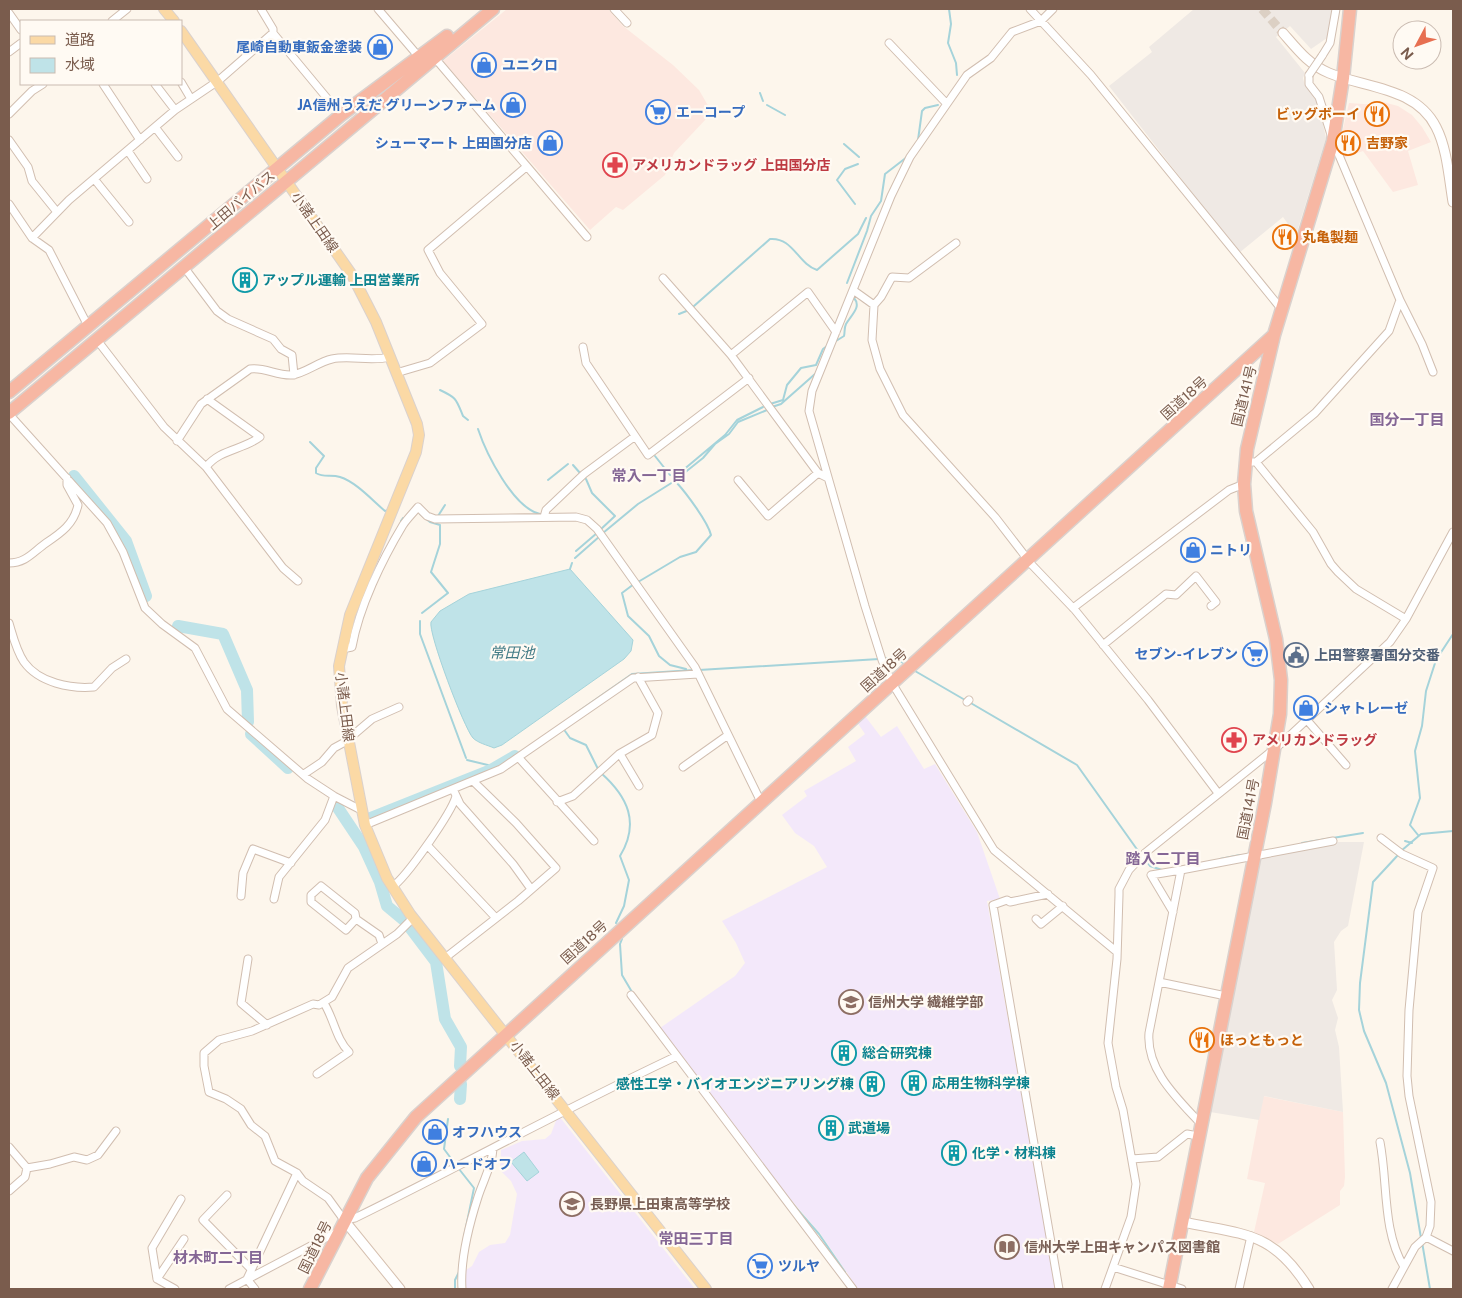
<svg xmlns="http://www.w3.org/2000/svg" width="1462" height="1298" viewBox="0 0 1462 1298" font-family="'Public Sans','Noto Sans JP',sans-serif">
<rect width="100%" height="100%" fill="#fdf6ec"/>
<path fill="#fde8e0" d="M507 9H608L623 26 673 65 699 90 710 109 706 119 674 153 665 175 623 210 616 207 590 230 443 61Z
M1379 101 1398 106 1412 115 1422 127 1431 142 1408 151 1418 185 1393 192 1363 151 1344 158 1339 146 1349 103 1378 105Z
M1263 1096 1343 1112 1345 1177 1344 1186 1340 1191V1205L1278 1244 1254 1232 1265 1183 1247 1179Z"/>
<path fill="#efe9e4" d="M1194 9H1332L1327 38 1311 49 1290 26 1276 37 1305 73 1303 78 1305 86 1317 98 1326 138 1296 235 1283 217 1239 253 1109 86 1152 52 1149 47Z
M1335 842H1364L1348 926 1341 931 1334 942 1337 990 1332 1000 1338 1018 1335 1030 1339 1047 1343 1112 1264 1096 1259 1120 1210 1112 1260 857Z"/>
<path fill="#f3e8fa" d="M865 716 881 737 897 726 924 769 935 764 977 832 1000 899 987 901 1056 1289H858L820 1233 772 1178 660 1028 735 976 745 963 736 943 722 921 827 867 814 846 795 833 782 815 807 796 804 791 856 761 848 747 865 734 857 722Z
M559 1116 648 1229 695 1289H465L466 1270 472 1266 479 1252 490 1245 505 1243 510 1235 517 1194 511 1181 500 1170 501 1150 522 1141 545 1139 551 1134 557 1118Z"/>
<path fill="#bfe3e8" stroke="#a5d3da" d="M570 569 633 640 631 651 624 659 502 745 494 748C487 745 478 743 473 738 464 728 428 633 431 622L440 611 469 594Z
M524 1152 539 1172 527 1181 511 1162Z"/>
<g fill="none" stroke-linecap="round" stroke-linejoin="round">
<path stroke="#a5d3da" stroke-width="2" d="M949 9 951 24 948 43 956 63 957 75
M760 93 763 101
M767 105 785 115
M918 140 922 111 925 108 938 105
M844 144 859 157
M855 204 837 180 845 169 858 164
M847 283 867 231 871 216 881 201 885 174 907 157
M694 306 770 239C793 237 798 264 817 270L858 234 866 218
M679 314 689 310
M836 341 844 336C845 332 844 328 846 324 851 315 862 307 854 298
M440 390C457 398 456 399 463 416L468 420
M770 404 783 400 787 385 801 368 816 365 823 349 827 346
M772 407 781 404 815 374
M478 429C486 453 513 508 540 514
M310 442 324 456 316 468V473C324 478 331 474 340 477 356 482 372 500 385 511L389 510
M655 456 670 475
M573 465 580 473
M676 476 725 435 737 420 763 407
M586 479 592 493 615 516 600 530
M548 480 568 464
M420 514 430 522 440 525V544L431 572 448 593 422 613
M438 516 445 505
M401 521 403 518
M603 533 638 504 673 482 703 458 715 444 729 434 738 422 767 410
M576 551 597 533
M575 558 600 536
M570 569 572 563
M638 582 680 557 696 552 711 535C708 522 686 493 677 483
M634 584 622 593 628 616 649 636 659 656 670 665 686 669
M420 621V634L466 758
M883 659 895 657 903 663
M699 670 879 659
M915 671 965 700
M969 702 1077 765 1141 855
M572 716 632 674 694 670
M565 731 570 738 586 745 598 769
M467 760 492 766 508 760
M601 773C628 797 640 823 620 856L629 880 624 906 616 923
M1418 835 1410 825 1420 798 1415 751 1422 726 1426 691 1436 660 1453 634
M1405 841 1412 843
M1302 843 1363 833
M1401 851 1421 834 1453 831
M1398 855 1373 882 1360 983 1359 1010 1364 1031 1386 1083 1410 1173 1421 1238
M1144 858 1150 866 1162 870
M1220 859 1240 855
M622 939 620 944 622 975 632 992
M448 1119 444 1149 456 1165
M459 1169 474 1188 464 1237
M790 1201 819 1234 845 1272
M1422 1242 1430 1289
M455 1289V1280L459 1272"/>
<path stroke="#bfe3e8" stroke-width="12" d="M74 476 126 541 146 596
M178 626 223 634 247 690 248 722
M251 734 288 768
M338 808 364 847 380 882 387 906 405 921 436 962 445 1019 461 1047 460 1066
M368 819 491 770 515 756
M460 1099 461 1084"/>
<path stroke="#dcd0c4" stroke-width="9" stroke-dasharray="9 4.5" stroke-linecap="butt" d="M1262 9 1283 33"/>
<defs>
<path id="street" d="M261 9 273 29V33L341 115
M378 9 419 57
M614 9 627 23
M1030 9 1091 75 1283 311
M1053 9 1041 21 1012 32 991 58 967 75 910 157 891 196 812 391 809 411 865 606 882 660 892 683 994 850 1117 952
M9 13 21 30
M112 21 127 9
M889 43 946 103
M9 52 21 43
M1322 56 1330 43 1336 9
M434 57 587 237
M181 82 191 99
M103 84 140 140
M155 84 175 110
M9 114 32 91 43 84
M155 127 178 157
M9 140 28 167 32 181 57 212
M128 151 147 179
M95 180 129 222
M9 204 32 238 49 250 88 326
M32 238 69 200 175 110 218 81 273 33
M184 267 217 311 228 319 273 339 281 349 292 355 294 375
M663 278 731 355 818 473 826 477
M853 290 874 305 872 340 880 369 903 415 995 517 1032 565 1075 610 1148 700 1218 793
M1400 300 1422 344 1433 372
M874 305 881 297 892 277 909 278 956 243
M97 340 164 427 206 467 283 568 298 581
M583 347 586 363 648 455 749 378
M731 355 808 292 836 332
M396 373 430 363 482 324 440 273 428 250 526 167
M9 414 107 523 123 552 145 608 162 624 195 648 227 709 308 779 334 796 361 810
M177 441 201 404 250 369C265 367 277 376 292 375 306 373 318 362 332 359 351 355 370 362 390 357
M1251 462H1256L1313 532 1331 564 1338 572 1356 589 1406 619
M1256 462 1315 413 1389 331 1400 300 1333 141 1319 97 1309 84V75
M206 467C220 449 243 450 260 437L207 399
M738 480 768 516 818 473
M544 517 546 510 584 474 634 437
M9 563C26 563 33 552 46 543 61 533 74 524 78 505L67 485V478
M1073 608 1229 490 1244 484
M9 623C13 636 16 650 24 662 39 683 71 689 94 687L112 668 126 659
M1103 645 1166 594 1176 595 1196 576 1216 602 1211 606
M342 649 352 647C359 607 382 560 403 525 407 519 413 513 418 507L427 516 435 519 576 517 587 520 597 529 695 667 761 802
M967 702 969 700
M1306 719 1346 765
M620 754 639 786
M519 758 594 841
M683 767 728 735
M304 774 322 762 334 748 345 742 372 719 399 707
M453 789 460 804 513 864 531 889
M557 802 573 796 619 754 652 735 658 713 638 677
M365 825 501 769 633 678 698 674
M1381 838 1402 854 1433 868 1418 912 1409 1010 1407 1076 1409 1096 1431 1202 1430 1226 1426 1237 1415 1247 1392 1289
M427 845 496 918
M392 887C406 878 452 812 456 796
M1048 894 1010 902 1007 900 993 905 1059 1289
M241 896 243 873 253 849 291 863
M274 899 279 877 325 820 334 796
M1173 912 1151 875 1181 870
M413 918 397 934 348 968 332 997 319 1005 313 1004 252 1031 219 1040 204 1053V1066L209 1092 226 1099 241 1109 251 1125 265 1136 275 1161 297 1173 303 1181 328 1198 344 1220 355 1218C463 1165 568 1107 677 1056
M356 919 346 930 311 902V895L321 886 355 913 356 919 379 935 382 944
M1036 919 1041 924 1063 906
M445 958 518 901 556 868 516 823 473 781
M248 959 241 1003 267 1025
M1159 982 1226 996
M631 995 853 1289
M317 1074 349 1052C336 1039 334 1019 324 1003
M1201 1124C1178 1099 1146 1070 1149 1033L1181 870 1333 841
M1380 1142C1388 1183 1382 1230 1404 1267
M9 1147 27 1168
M1132 1159 1158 1157 1187 1134 1198 1136
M27 1168 50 1164 74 1157 87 1160 98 1155 116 1131
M9 1191 25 1177 27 1168
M227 1195 203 1220 251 1269
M1426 1237 1453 1251
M1113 1267 1182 1289
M157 1279 152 1248 181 1199
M247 1279 297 1173
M247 1279 255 1289
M175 1289 157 1279 184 1239
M229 1289 339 1231
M462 1289C460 1260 469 1225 478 1197 483 1181 492 1166 493 1149
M1105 1289 1131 1217 1136 1184 1123 1110 1116 1087 1108 1043 1117 959 1119 895V889L1129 870 1145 853 1283 742 1390 642 1406 619 1453 532
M1239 1289 1251 1236"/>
<path id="secondary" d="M1283 33C1297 49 1309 65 1329 73 1365 88 1416 87 1436 127 1447 148 1449 178 1453 202
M344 1220 400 1289
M1183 1222C1245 1235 1273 1231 1309 1289"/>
<path id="primary" d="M164 9 174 21
M181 31 352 275 376 322 417 424 419 435 416 452 350 615 339 666 342 706 365 825 387 878 410 914 706 1289"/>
<path id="highway" d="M9 392 341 115 447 36
M9 413 493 9
M310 1289 367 1178 416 1117 1274 335
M1169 1289 1265 803 1280 714 1281 680 1276 639 1246 511 1244 484 1247 449 1274 335 1333 141 1343 78 1350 9"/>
</defs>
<use href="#street" stroke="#d1beb0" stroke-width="9"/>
<use href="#secondary" stroke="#d6c0b0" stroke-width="11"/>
<use href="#primary" stroke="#dad1cd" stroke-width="12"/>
<use href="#highway" stroke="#dad1cd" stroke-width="15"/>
<use href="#street" stroke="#fff" stroke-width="7"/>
<use href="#secondary" stroke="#fff" stroke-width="9"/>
<use href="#primary" stroke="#fbd9a5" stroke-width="10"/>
<use href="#highway" stroke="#f7b7a3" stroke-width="12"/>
<defs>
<path id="street-bridge" d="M1309 75 1322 56"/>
</defs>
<use href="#street-bridge" stroke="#d1beb0" stroke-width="9" stroke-linecap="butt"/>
<use href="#street-bridge" stroke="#fff" stroke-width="7"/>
</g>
<defs>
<symbol id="shop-ring" viewBox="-11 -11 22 22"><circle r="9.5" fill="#fffaf3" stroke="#3f7fe0" stroke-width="1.5"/><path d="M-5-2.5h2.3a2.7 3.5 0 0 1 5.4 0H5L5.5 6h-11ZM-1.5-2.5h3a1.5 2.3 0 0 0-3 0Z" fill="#3f7fe0"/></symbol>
<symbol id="supermarket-ring" viewBox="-11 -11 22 22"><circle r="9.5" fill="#fffaf3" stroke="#3f7fe0" stroke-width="1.5"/><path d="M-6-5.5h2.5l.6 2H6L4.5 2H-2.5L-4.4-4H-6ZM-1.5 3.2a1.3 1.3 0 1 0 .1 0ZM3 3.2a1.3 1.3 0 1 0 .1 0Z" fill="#3f7fe0"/></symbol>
<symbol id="restaurant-ring" viewBox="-11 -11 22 22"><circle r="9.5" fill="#fffaf3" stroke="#e8710a" stroke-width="1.5"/><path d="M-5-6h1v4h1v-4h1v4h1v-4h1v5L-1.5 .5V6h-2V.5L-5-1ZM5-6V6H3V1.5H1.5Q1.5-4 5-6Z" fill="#e8710a"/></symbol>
<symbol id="pharmacy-ring" viewBox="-11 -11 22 22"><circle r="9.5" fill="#fffaf3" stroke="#e0444e" stroke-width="1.5"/><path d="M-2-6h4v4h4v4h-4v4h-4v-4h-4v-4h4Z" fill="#e0444e"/></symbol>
<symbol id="building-ring" viewBox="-11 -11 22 22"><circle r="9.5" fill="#fffaf3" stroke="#0f9aa8" stroke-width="1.5"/><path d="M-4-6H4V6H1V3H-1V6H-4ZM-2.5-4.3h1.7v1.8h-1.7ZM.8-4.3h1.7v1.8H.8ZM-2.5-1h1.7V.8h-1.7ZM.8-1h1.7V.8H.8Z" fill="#0f9aa8"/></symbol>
<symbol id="civic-ring" viewBox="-11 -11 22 22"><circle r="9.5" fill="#fffaf3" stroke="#5c6f8a" stroke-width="1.5"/><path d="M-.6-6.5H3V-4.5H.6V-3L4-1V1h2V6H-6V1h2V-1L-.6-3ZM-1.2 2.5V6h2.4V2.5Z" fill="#5c6f8a"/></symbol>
<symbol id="university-ring" viewBox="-11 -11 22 22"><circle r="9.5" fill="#fffaf3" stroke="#8d6e63" stroke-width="1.5"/><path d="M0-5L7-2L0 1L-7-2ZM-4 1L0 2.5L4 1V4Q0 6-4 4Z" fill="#8d6e63"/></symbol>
<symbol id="school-ring" viewBox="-11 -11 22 22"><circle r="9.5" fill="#fffaf3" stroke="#8d6e63" stroke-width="1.5"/><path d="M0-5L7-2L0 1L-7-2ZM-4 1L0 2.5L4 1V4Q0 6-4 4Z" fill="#8d6e63"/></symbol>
<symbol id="library-ring" viewBox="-11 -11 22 22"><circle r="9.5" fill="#fffaf3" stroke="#8d6e63" stroke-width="1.5"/><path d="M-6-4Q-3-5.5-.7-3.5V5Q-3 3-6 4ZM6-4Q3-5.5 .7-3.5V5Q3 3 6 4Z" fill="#8d6e63"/></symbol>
</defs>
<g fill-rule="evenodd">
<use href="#shop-ring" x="366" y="33" width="28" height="28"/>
<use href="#shop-ring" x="470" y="51" width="28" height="28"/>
<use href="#shop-ring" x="499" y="91" width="28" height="28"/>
<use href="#supermarket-ring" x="644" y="98" width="28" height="28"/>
<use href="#restaurant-ring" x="1363" y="100" width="28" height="28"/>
<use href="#shop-ring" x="536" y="129" width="28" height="28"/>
<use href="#restaurant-ring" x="1334" y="129" width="28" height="28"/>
<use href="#pharmacy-ring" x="601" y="151" width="28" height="28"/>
<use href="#restaurant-ring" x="1271" y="223" width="28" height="28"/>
<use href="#building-ring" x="231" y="266" width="28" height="28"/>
<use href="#shop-ring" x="1179" y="536" width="28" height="28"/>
<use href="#supermarket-ring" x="1241" y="640" width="28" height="28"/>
<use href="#civic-ring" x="1282" y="641" width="28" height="28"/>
<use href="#shop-ring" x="1292" y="694" width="28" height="28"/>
<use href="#pharmacy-ring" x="1220" y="726" width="28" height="28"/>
<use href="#university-ring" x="837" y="988" width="28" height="28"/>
<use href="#restaurant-ring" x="1188" y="1026" width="28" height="28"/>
<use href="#building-ring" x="830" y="1039" width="28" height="28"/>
<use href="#building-ring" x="900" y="1069" width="28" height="28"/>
<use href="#building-ring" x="858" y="1070" width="28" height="28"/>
<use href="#building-ring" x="817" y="1114" width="28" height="28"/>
<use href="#shop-ring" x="421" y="1118" width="28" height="28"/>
<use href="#building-ring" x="940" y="1139" width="28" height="28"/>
<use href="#shop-ring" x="410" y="1150" width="28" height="28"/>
<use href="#school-ring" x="558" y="1190" width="28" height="28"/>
<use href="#library-ring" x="993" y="1233" width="28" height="28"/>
<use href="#supermarket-ring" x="746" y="1252" width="28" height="28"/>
</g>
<g text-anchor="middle" stroke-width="4.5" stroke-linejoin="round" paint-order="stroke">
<g font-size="14" font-weight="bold" fill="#366cbe" stroke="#fffaf3" text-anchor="start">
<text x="362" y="52" text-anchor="end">尾崎自動車鈑金塗装</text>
<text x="502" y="70">ユニクロ</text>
<text x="496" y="110" text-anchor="end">JA信州うえだ グリーンファーム</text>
<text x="676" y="117">エーコープ</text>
<text x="532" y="148" text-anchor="end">シューマート 上田国分店</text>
<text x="1210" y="555">ニトリ</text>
<text x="1238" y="659" text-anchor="end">セブン-イレブン</text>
<text x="1324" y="713">シャトレーゼ</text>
<text x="452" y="1137">オフハウス</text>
<text x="442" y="1169">ハードオフ</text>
<text x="778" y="1271">ツルヤ</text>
</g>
<g font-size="14" font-weight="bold" fill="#c56008" stroke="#fffaf3" text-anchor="start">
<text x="1360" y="119" text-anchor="end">ビッグボーイ</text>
<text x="1366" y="148">吉野家</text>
<text x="1302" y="242">丸亀製麺</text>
<text x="1220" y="1045">ほっともっと</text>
</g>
<g font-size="14" font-weight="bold" fill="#be3a42" stroke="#fffaf3" text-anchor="start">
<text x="632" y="170">アメリカンドラッグ 上田国分店</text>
<text x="1252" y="745">アメリカンドラッグ</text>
</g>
<g font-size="14" fill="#7a5c4d" stroke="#fffaf3">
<text transform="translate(241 200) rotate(-40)" y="5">上田バイパス</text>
<text transform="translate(315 222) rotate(55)" y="5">小諸上田線</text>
<text transform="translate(1244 396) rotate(-76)" y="5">国道141号</text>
<text transform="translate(1184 398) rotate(-42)" y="5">国道18号</text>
<text transform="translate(884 670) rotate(-42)" y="5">国道18号</text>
<text transform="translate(345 707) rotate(83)" y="5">小諸上田線</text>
<text transform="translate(1248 809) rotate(-79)" y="5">国道141号</text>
<text transform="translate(584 942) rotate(-42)" y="5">国道18号</text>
<text transform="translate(535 1070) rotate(52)" y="5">小諸上田線</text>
<text transform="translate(315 1247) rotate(-64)" y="5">国道18号</text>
</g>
<g font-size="14" font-weight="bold" fill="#0d838f" stroke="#fffaf3" text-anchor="start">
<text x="262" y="285">アップル運輸 上田営業所</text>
<text x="862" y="1058">総合研究棟</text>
<text x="932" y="1088">応用生物科学棟</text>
<text x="854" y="1089" text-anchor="end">感性工学・バイオエンジニアリング棟</text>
<text x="848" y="1133">武道場</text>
<text x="972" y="1158">化学・材料棟</text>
</g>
<g font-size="14" font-weight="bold" fill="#4e5e75" stroke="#fffaf3" text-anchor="start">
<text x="1314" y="660">上田警察署国分交番</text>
</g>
<g font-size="14" font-weight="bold" fill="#785e54" stroke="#fffaf3" text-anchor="start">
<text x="868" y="1007">信州大学 繊維学部</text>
<text x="590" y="1209">長野県上田東高等学校</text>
<text x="1024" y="1252">信州大学上田キャンパス図書館</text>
</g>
<g font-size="15" font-weight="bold" fill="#846695" stroke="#fffaf3">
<text x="1407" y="425">国分一丁目</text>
<text x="649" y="481">常入一丁目</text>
<text x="1163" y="864">踏入二丁目</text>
<text x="696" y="1244">常田三丁目</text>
<text x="218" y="1263">材木町二丁目</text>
</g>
<g font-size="15" font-style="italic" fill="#437c86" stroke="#fffaf3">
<text x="512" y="658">常田池</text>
</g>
</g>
<rect width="1462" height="1298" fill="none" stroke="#7a5c4d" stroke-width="20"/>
<rect x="20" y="20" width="162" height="65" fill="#fffaf3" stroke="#cabbb1"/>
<rect x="30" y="36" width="25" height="8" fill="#fbd9a5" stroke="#cabbb1"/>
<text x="65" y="45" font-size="15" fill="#7a5c4d">道路</text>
<rect x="30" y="58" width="25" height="15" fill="#bfe3e8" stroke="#cabbb1"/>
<text x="65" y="70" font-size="15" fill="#7a5c4d">水域</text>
<g transform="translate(1417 45) rotate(229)"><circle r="24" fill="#fffaf3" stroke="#cabbb1"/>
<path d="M0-4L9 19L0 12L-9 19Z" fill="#e76f51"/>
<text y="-8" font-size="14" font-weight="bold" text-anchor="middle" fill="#7a5c4d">N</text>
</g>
</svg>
